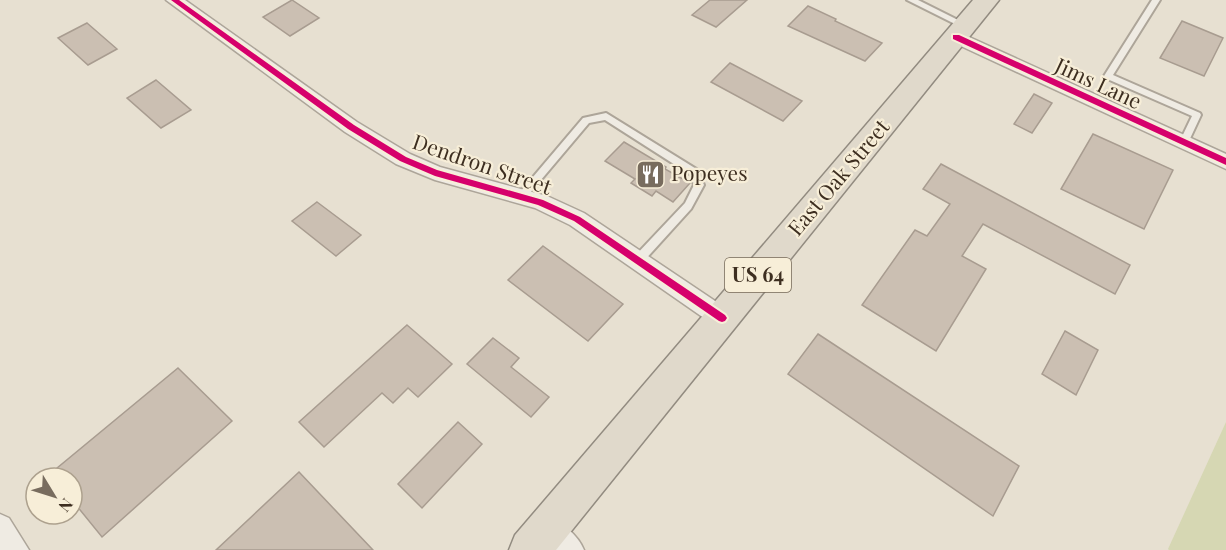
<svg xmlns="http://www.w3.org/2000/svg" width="1226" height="550" viewBox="0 0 1226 550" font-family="'Playfair Display',serif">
<rect width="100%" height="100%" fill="#e7e0d1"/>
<path fill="#d6d7b3" d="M1226 422V550H1169L1168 549Z"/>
<path fill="#cbbfb2" stroke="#a89c90" stroke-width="1.5" d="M292 0 319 18 290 36 263 17Z
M710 0H747L716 27 692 15Z
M808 6 836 19 835 21 882 43 865 61 788 26Z
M1182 21 1223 38 1204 76 1160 58Z
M87 23 117 49 88 65 58 38Z
M730 63 802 101 783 121 711 82Z
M156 80 191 110 161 128 127 98Z
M1034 94 1052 103 1032 133 1014 124Z
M1093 134 1173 170 1144 229 1061 189Z
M624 142 666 167 665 169 690 183 673 202 656 191 652 196 631 183 635 179 605 161Z
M941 164 1130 265 1115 294 983 224 962 256 986 269 936 351 862 305 915 230 927 236 950 204 923 189Z
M317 202 361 235 336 256 292 221Z
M543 246 623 304 588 341 508 280Z
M407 325 452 364 418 397 408 388 393 403 382 393 324 447 299 422Z
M1065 331 1098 350 1076 395 1042 374Z
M818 334 1019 466 993 516 788 374Z
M493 338 519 358 511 367 549 397 531 417 467 364Z
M178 368 232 421 102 537 72 500V478H45Z
M458 422 482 444 422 508 398 484Z
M299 472 373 550H216Z"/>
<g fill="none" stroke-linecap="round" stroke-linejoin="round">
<defs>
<path id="service" d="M907 0H918L970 26 969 28H963Z
M1152 0H1160L1113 75 1200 113 1201 115 1187 145 1184 146 1179 143 1192 116 1105 78 1104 76Z
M606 113 698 170 704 185 691 209 642 263H634L633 260 634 257 685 203 694 185 691 175 605 120 589 123 524 200H518L516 197 583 118Z"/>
<path id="minor" d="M166 0H185L357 122 410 154 440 167 547 196 584 213 730 311 733 318 730 325 722 328 714 325 570 225 535 208 435 180 396 164 345 132Z
M956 31 1226 154V169L950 41 948 37Z
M0 514 9 518 29 550H0Z
M547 516C562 522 578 535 584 550H551L538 538 534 529 538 520Z"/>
<path id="trunk" d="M973 0H999L556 550H509L515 535Z"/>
</defs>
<use href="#service" stroke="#ada599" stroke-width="4"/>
<use href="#minor" stroke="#ada599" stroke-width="3"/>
<use href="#trunk" stroke="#928b80" stroke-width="3"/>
<use href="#service" fill="#efebe3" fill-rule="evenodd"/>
<use href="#minor" fill="#efebe3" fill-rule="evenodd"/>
<use href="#trunk" fill="#e0d9cb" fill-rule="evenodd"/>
<defs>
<path id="cycleway" d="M171 0H179L354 125 406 157 437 170 543 200 580 217 725 315 727 318 725 321 722 322 719 321 574 221 538 205 435 176 400 161 348 129Z
M953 35H959L1226 158V165L953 39Z"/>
</defs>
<use href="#cycleway" stroke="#f7eed8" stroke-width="4"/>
<use href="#cycleway" fill="#d6006c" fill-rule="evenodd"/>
</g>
<defs>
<symbol id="restaurant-square" viewBox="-11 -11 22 22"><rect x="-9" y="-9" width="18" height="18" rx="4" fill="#786c5e" stroke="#f7eed8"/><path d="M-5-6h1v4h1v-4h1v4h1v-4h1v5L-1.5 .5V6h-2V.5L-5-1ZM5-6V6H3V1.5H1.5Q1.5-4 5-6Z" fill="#fff"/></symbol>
</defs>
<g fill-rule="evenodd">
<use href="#restaurant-square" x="634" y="158" width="33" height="33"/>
</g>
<g text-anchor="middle" stroke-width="4.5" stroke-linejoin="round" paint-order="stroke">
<rect fill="#f7eed8" stroke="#756857" stroke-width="1.5" x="725" y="258" width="66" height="34" rx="4.5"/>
<g font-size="20" font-weight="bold" fill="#3d2e20">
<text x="758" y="282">US 64</text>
</g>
<g font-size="21" fill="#3d2e20" stroke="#f7eed8">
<text transform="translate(1098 84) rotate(25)" y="7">Jims Lane</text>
<text transform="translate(482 165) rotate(19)" y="7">Dendron Street</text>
<text transform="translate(839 178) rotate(-50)" y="7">East Oak Street</text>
</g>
<g font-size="21" fill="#3d2e20" stroke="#f7eed8" text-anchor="start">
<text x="671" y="181">Popeyes</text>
</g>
</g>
<g transform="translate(54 496) rotate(128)"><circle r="28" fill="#f7eed8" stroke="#ada18e" stroke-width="1.5"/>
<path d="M0-4.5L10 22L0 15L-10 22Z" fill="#786c5e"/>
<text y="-9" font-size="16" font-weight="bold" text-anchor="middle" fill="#3d2e20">N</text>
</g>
</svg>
